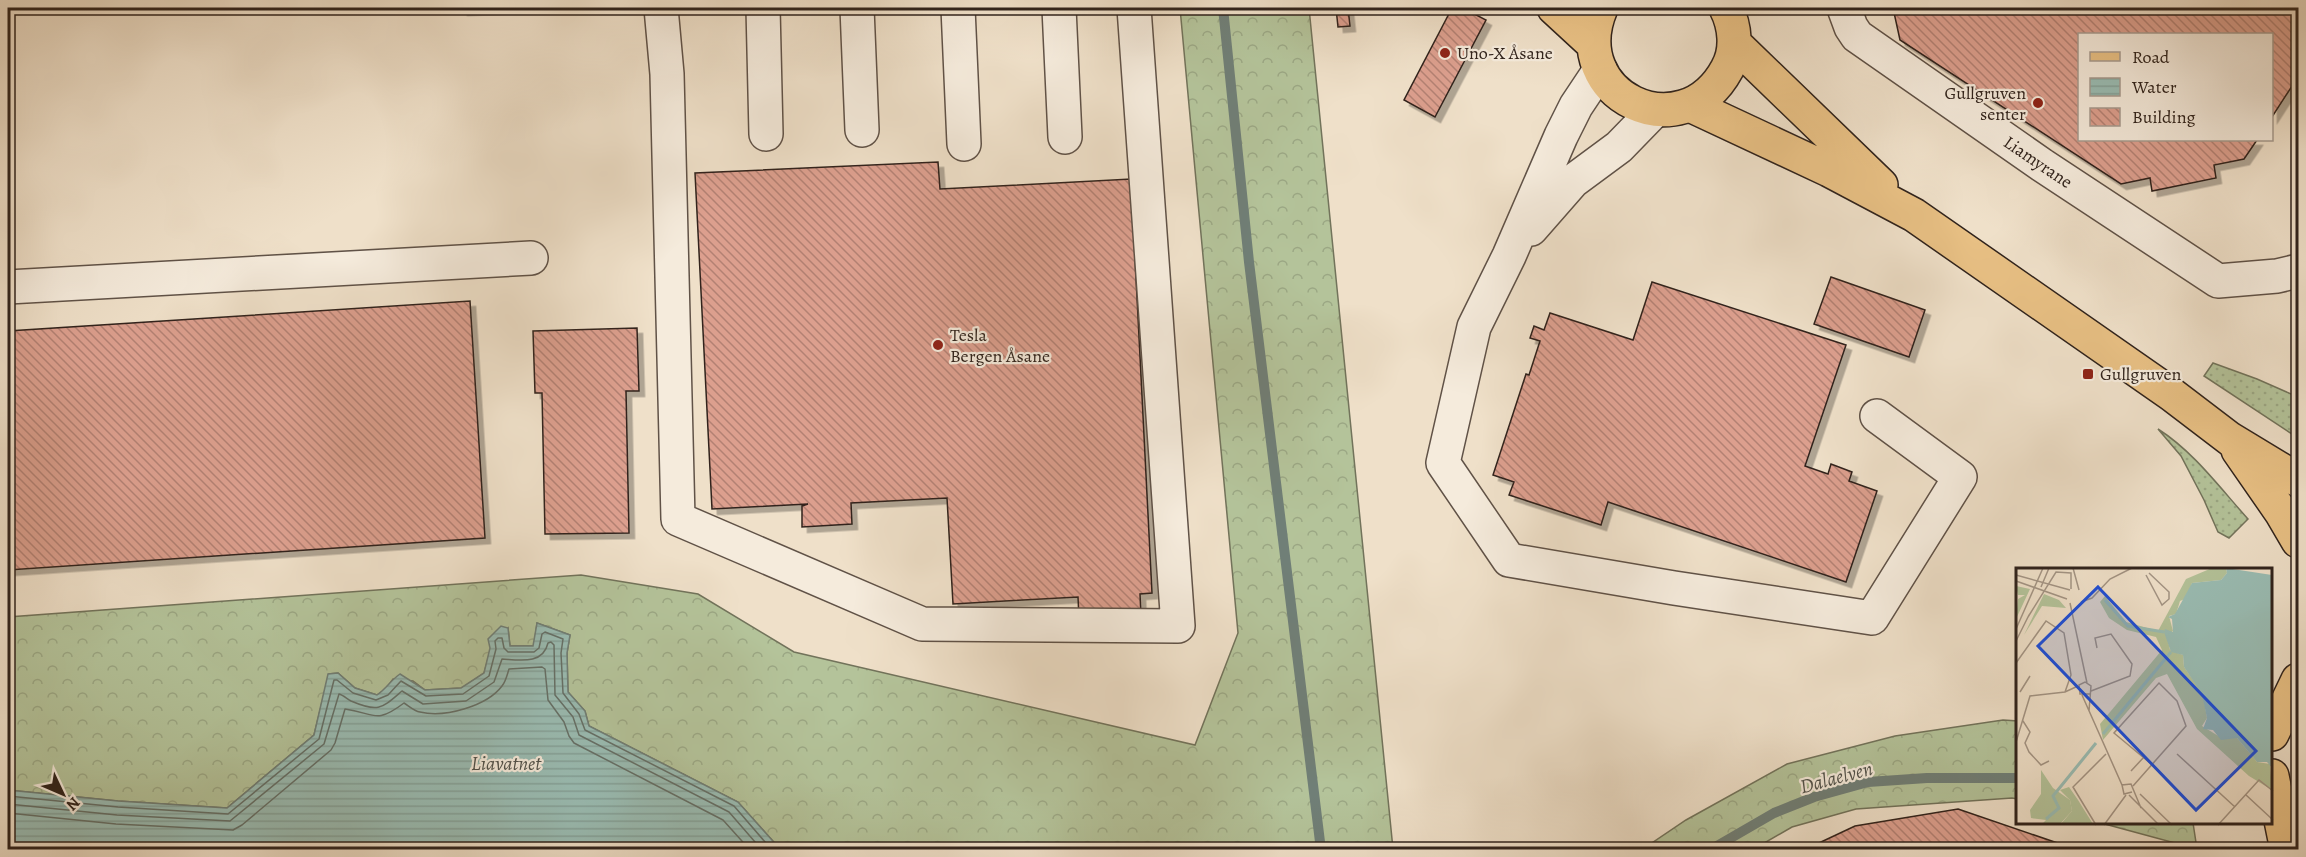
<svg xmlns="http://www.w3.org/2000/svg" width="2306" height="857" viewBox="0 0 2306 857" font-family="Alegreya,serif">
<defs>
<pattern id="grass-dots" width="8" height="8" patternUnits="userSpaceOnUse" patternTransform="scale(1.5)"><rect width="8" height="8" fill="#b4c39a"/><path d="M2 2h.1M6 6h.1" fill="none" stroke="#9ba784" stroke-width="1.8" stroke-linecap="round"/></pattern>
<pattern id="forest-crowns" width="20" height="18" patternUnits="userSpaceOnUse" patternTransform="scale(1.5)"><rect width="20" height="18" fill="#b4c39a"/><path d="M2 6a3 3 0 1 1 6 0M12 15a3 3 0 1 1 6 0" fill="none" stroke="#9ba784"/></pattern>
<pattern id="water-rules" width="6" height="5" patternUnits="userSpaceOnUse" patternTransform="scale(1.5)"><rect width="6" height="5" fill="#9abdb4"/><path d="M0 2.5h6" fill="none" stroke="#85a29a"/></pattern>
<pattern id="building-back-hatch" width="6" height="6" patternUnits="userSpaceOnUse" patternTransform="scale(1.5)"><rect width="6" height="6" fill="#dc9f8e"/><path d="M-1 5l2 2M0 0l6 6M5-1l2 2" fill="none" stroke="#b38173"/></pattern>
<filter id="shadow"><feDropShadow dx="5.5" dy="5.5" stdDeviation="0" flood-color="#0004"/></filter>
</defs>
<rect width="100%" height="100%" fill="#efe0c9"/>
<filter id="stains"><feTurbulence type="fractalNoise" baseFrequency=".00333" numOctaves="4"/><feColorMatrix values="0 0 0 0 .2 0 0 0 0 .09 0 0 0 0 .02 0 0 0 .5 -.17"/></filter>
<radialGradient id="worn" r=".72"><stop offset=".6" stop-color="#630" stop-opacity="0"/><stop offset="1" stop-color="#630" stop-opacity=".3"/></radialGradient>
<path fill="url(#grass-dots)" stroke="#72735b" stroke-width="1.5" d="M2213 363 2257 379 2298 397V438L2204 376Z
M2158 429C2194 452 2220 488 2248 519L2229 538 2218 532 2204 500 2181 456Z"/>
<path fill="url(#forest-crowns)" stroke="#72735b" stroke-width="1.5" d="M1180 8H1309L1393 849H780L738 802 589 726 585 711 568 692 567 653 570 635 537 623 534 646H510L508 628 491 648 484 673 462 688 425 690 413 681 393 679 385 690 377 695 355 688 338 673 329 674 314 735 227 808 118 801 8 790V617L581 575 698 594 794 652 1195 745 1238 633Z
M2003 720 2018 721V799L2012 798 1856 809 1792 827 1754 849H1643L1686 820 1787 764 1895 736Z
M2101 823H2193L2197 849Z"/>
<path fill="url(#water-rules)" stroke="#707f77" stroke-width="1.5" d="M537 623 570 635 567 653 568 692 585 711 589 726 738 802 780 849H8V790L118 801 227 808 314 735 328 674 338 673 355 688 377 695C386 689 391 680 400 674L425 690 461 688 484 673 490 648 488 639 501 626 508 628 510 646H533Z"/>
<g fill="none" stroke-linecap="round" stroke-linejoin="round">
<path stroke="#657068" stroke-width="1.5" d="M8 796 118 807 228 814 319 739 334 680H337L353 693 376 700 388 695 401 681 426 696 463 694 489 676 496 649 495 641 498 638H502L504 648 508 652H534L539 648 542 634 545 632 563 639 561 653 563 693 579 714 585 730 734 806 772 850
M8 804 117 815 230 821 324 744 339 694C343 695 346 698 351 701 379 713 382 708 402 691L423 704 466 701 494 682 502 659C519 660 543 665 548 643L551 642 554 645 555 695 573 717 579 735 729 812 762 850
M8 813 116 824 233 830 242 825 331 750 335 743 345 709C375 713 375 725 404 703 409 706 414 711 420 712 445 718 487 706 502 686 506 681 507 675 509 669L542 667 545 669 548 700 564 722 569 736 574 743 723 820 750 850"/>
<path stroke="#707f77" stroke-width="10" d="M1223 8 1249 262 1321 850
M1710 850 1774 813 1814 797 1868 782 1927 778H2018"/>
</g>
<path fill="url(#building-back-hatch)" stroke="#30231c" stroke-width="1.5" filter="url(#shadow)" d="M462 8H506L462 10Z
M1336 8H1348L1350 26 1338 27Z
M1452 8H1463L1486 20 1435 117 1404 100Z
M1893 8H2298V87L2292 89V86L2272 117V34H2080V140H2257L2244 159 2214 165 2216 178 2152 191 2150 178 2121 184 1900 40Z
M938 162 940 189 1131 179 1152 593 1140 594 1141 616 1079 619 1078 597 953 604 947 498 851 503 852 524 802 527V506L808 504 712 509 695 173Z
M1831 277 1925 310 1909 357 1814 324Z
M1652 282 1846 345 1805 466 1828 474 1831 464 1852 472 1849 481 1877 491 1846 582 1608 502 1601 525 1509 495 1514 482 1493 475 1526 374 1529 375 1540 341 1530 338 1534 326 1544 330 1550 313 1633 340Z
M470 301 485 538 8 570V331Z
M637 328 639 391H626L629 533 545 534 542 393H535L533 331Z
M1958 809 2078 850H1804L1855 826Z"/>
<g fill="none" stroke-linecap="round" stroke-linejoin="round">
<defs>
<path id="minor" d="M661 8 667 74 678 519 922 624 1178 626 1134 8
M763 8 766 134
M857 8 862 130
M958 8 964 144
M1059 8 1065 137
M1844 8 1851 27 1857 36 2042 165 2218 281 2277 276 2298 271
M1600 70 1576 106 1561 136 1509 256 1474 327 1443 463 1509 560 1674 588 1872 618 1960 477 1877 416
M1531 229 1573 181 1619 147 1655 110
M8 287 531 258"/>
<path id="major" d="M1554 8 1593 44
M1601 8C1564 96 1682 152 1727 69 1738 50 1735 26 1726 8
M1734 43 1881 185
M1690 105 1829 170 1914 215 2171 394 2230 439 2298 480
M2238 450 2281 512 2298 541
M2272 734 2298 680
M2272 776 2287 850"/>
</defs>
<use href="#minor" stroke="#605247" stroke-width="36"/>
<use href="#major" stroke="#30231c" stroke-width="36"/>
<use href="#minor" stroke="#f5ebdc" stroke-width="33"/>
<use href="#major" stroke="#e8c084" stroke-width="33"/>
</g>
<g fill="#8f2418" stroke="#f5ebdc" stroke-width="2">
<circle cx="1445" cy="53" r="6"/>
<circle cx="2038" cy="103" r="6"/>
<circle cx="938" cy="345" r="6"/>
<rect x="2082" y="368" width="12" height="12" rx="3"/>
</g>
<g text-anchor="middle" stroke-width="4.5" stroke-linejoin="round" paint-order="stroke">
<g font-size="18" fill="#30231c" stroke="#f5ebdc" text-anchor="start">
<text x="1457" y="59">Uno-X Åsane</text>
<text x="2026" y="99" text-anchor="end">Gullgruven<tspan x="2026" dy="21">senter</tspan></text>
<text x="950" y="341">Tesla<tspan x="950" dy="21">Bergen Åsane</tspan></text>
<text x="2100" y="380">Gullgruven</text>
</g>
<g font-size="18" fill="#30231c" stroke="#f5ebdc">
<text transform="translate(2038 162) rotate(34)" y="6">Liamyrane</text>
</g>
<g font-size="20" font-style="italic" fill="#50514a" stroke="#f5ebdc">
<text x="506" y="770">Liavatnet</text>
<text transform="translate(1836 777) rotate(-15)" y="7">Dalaelven</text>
</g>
</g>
<g transform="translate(2016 568)">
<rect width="256" height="256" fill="#efe0c9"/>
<path d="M0 18 14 21 0 51 2 31 9 27H2ZM28 26 43 32 50 40 26 38 8 67Z" fill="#b4c39a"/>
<path d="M196 0H210L211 5 205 12 176 15 171 30 164 33 160 46 153 48 157 63 151 68 154 82 167 87 168 99 187 126 191 150 186 158 204 169 221 170 241 194 254 196 256 222 233 208 181 161 151 106 140 110 87 172 84 156 146 82 140 69 111 62 93 50 84 34 89 28 110 54 142 63 170 11ZM53 219 62 232 77 256 44 257 56 243 54 232 44 222Z" fill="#b4c39a"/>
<path d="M25 202 37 220 54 232 56 243 44 256 25 257 30 252 15 250 14 242 25 226Z" fill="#b4c39a"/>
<path d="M210 0 256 7V200L251 194H241L221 170 205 172 197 162 187 161 191 150 186 126 168 99 167 87 155 84 148 64 149 61 157 64 156 51 152 49 159 46 176 15 205 12 211 5Z" fill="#9abdb4"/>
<path fill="none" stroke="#9abdb4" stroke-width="3" d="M89 32 112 58 148 64M87 166 155 84M30 251 43 240 37 228 80 175"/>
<path fill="none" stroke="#a39484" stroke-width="1.5" d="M57 0 63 22M0 7 54 22M130 7 146 37 153 31V24L133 5M0 13 51 31M25 19 33 0M65 34 76 30 94 11 116 0M54 35 71 115M12 49 40 4 55 5V21M0 61 27 0M0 73 13 47M0 95 30 53 48 65 55 107 49 124M75 123 114 108 116 96 95 66 79 70 81 80M4 124 14 108M66 127 106 217M73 143 75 118 69 114 63 117 64 126H74M7 153 14 164 9 175 13 184 25 197 33 193M0 174 14 128 49 124 62 118M161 186 219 239M115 203 128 189M117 218 170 158 161 133 143 115 98 165 134 195M116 224 108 226 106 217 115 216 125 240M124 226 156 257M113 227 143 257M230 227 257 252M80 257 57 219 90 186M88 257 110 227M202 257 243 212 257 223"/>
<path fill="#1d4ed8" fill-opacity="0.15" stroke="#1d4ed8" stroke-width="3" d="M82 19 240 183 180 242 22 78Z"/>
<rect width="256" height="256" fill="none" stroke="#30231c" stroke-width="3"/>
</g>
<rect width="2306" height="857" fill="none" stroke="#efe0c9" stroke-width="30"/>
<rect x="9" y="9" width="2288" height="839" fill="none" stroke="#30231c" stroke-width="3"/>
<rect x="15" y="15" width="2276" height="827" fill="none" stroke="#30231c" stroke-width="1.5"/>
<rect x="2078" y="33" width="195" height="108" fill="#f5ebdc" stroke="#a69b8f" stroke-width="1.5"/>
<rect x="2090" y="52" width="30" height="9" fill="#e8c084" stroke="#a69b8f" stroke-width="1.5"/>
<text x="2132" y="63" font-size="18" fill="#30231c">Road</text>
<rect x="2090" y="78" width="30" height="18" fill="url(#water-rules)" stroke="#a69b8f" stroke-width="1.5"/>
<text x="2132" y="93" font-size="18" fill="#30231c">Water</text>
<rect x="2090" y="108" width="30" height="18" fill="url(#building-back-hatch)" stroke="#a69b8f" stroke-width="1.5"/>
<text x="2132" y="123" font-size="18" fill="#30231c">Building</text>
<g transform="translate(63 794) rotate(134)" stroke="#f5ebdc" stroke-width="4.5" paint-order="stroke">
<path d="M0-4.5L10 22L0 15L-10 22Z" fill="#30231c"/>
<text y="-9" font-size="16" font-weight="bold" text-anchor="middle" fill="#30231c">N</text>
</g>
<rect width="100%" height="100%" filter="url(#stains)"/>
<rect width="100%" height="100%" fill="url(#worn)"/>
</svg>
